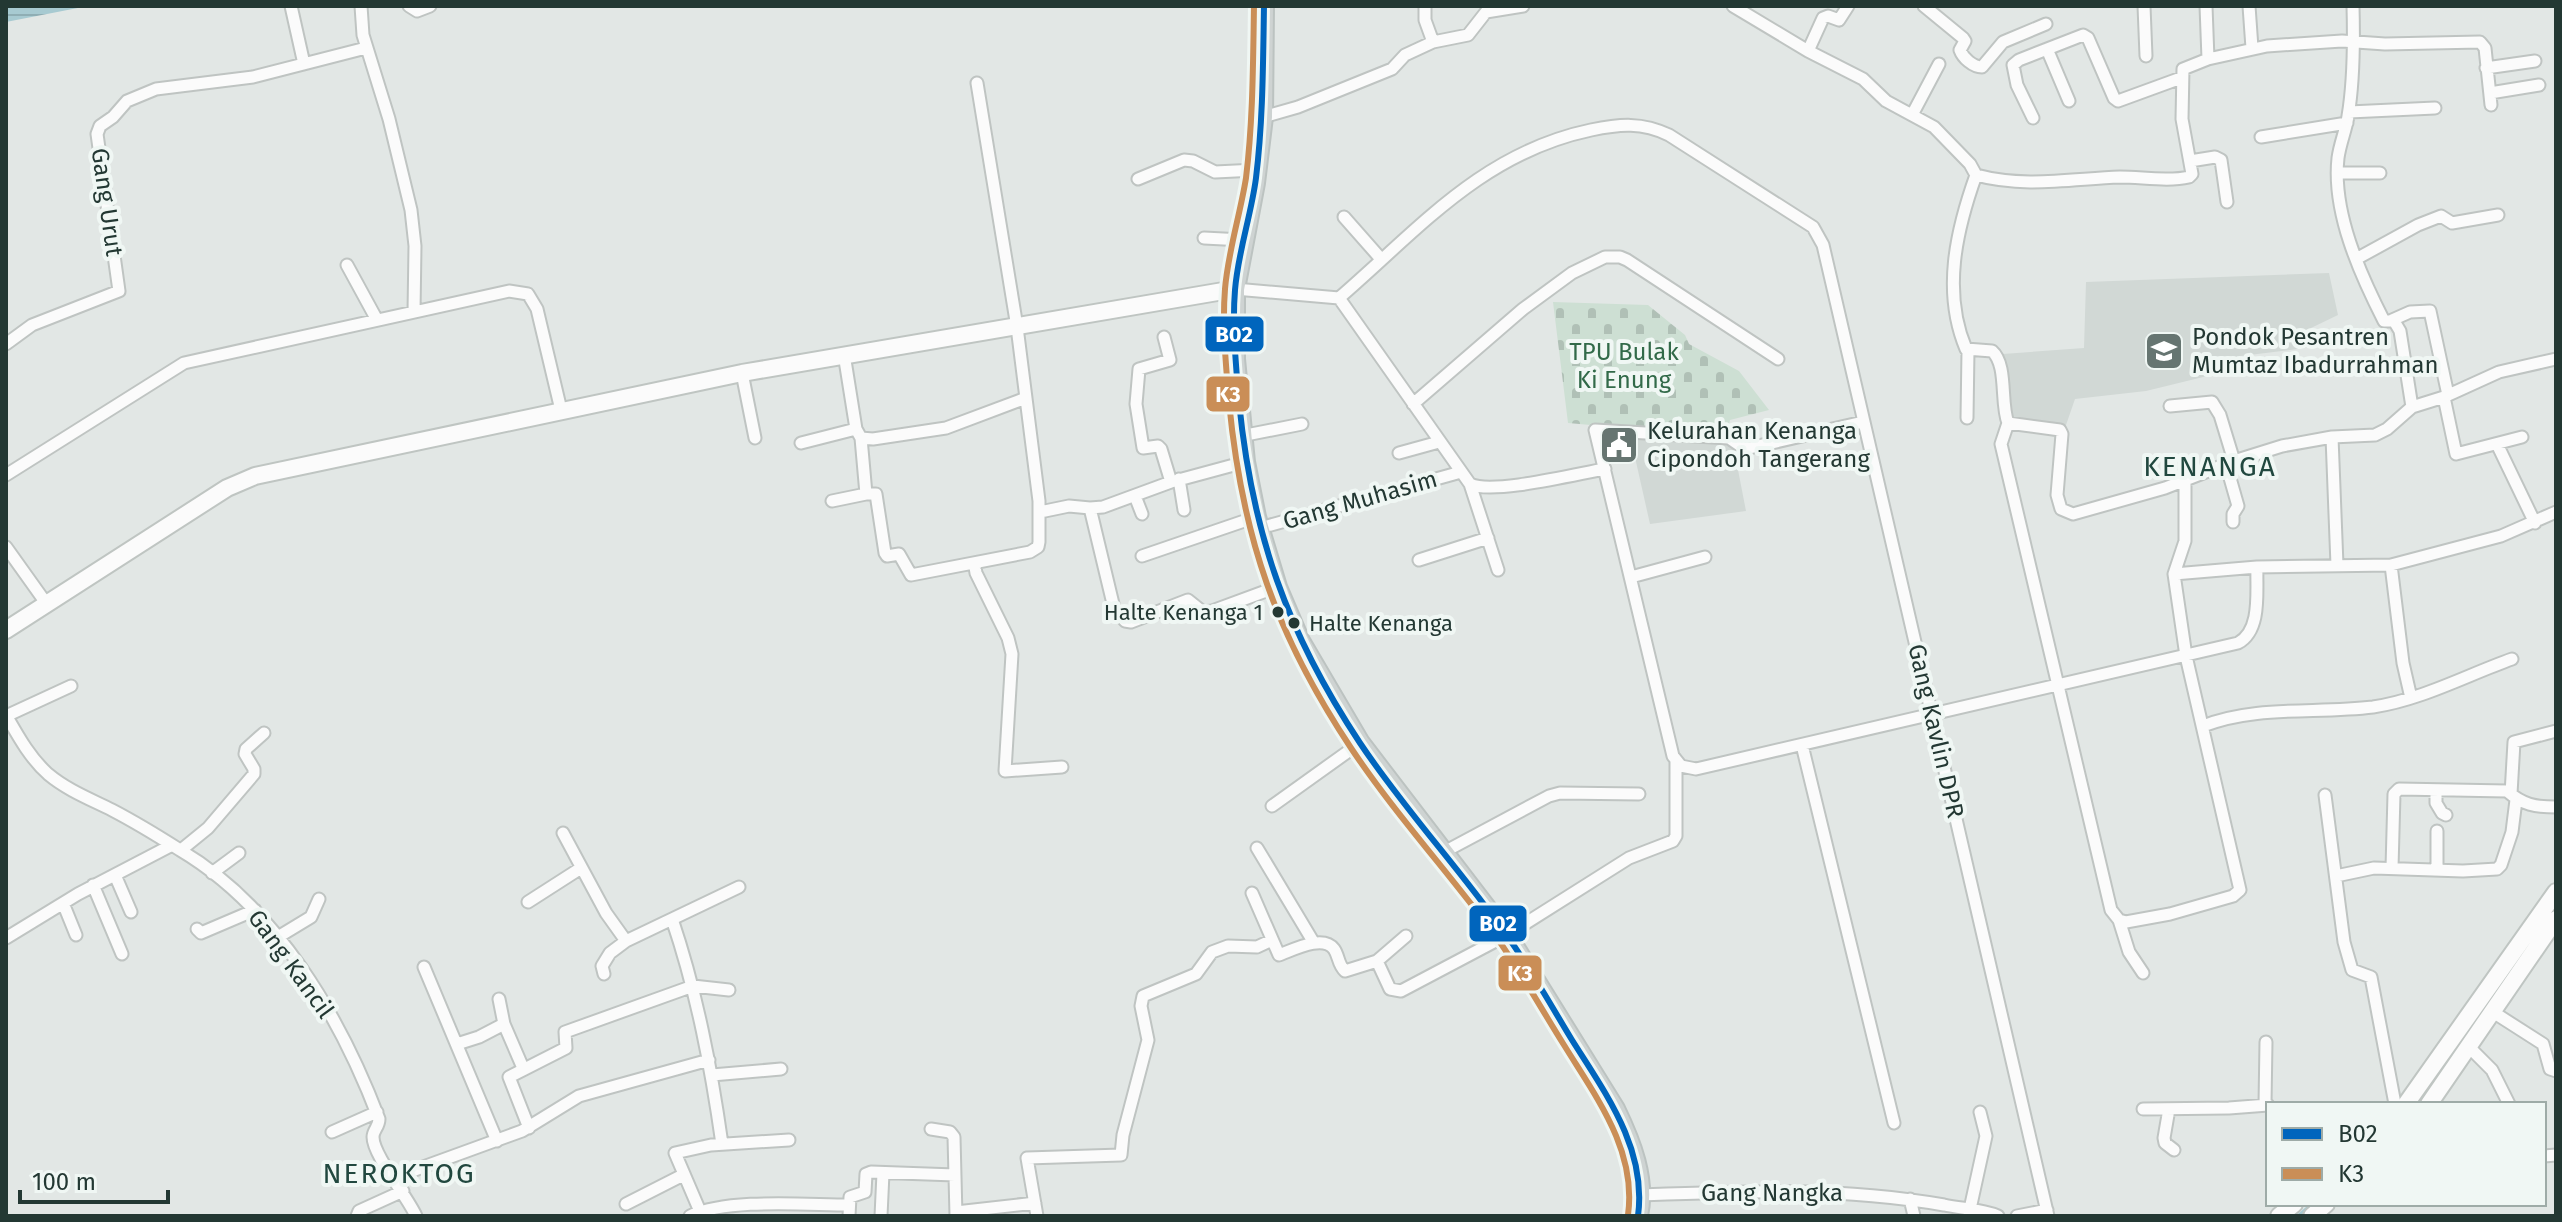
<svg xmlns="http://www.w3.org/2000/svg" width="2562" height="1222" viewBox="0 0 2562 1222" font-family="'Fira Sans',sans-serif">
<defs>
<pattern id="cemetery-stones" width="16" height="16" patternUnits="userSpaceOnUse" patternTransform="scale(2)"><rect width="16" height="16" fill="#cddfd3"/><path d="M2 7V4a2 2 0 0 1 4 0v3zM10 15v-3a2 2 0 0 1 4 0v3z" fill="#b0c0b6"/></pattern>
<pattern id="water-rules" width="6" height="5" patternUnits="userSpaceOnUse" patternTransform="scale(2)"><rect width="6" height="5" fill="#a7cad1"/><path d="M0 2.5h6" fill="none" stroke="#8faeb4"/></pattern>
</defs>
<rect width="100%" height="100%" fill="#e2e7e5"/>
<path fill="#d1d8d5" d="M2329 273 2338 315 2311 328 2313 347 2241 356 2236 369 2146 391 2075 399 2066 425 2021 422 2009 418 2003 354 2084 348 2086 282Z
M1630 435 1732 439 1746 511 1650 524Z"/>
<path fill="url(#cemetery-stones)" d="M1553 302 1648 305 1685 335 1689 344 1739 371 1769 410 1730 420 1726 437 1568 423Z"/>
<path fill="url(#water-rules)" d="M6 6H88L6 22Z"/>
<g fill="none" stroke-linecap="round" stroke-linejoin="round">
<path stroke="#a7cad1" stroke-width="3" d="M2464 1036 2506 978
M2298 1216 2312 1204"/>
<defs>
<path id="street" d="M291 6 304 64
M361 6 363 35 389 119 411 210 415 246 414 312
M409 6 417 11 430 6
M1425 6V20L1433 42
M1733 6 1808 51 1863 79 1886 101 1934 127 1970 164 1976 175C2024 188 2071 179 2120 177 2142 177 2168 182 2189 177L2192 174 2182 119 2183 69 2208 59 2267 46 2342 41 2385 44 2480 42 2485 48 2491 105
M1924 6 1963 38 1965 41 1960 50C1963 58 1973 67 1982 67L2003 42 2046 24
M2144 6 2146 56
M2206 6 2208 59
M2249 6 2252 48
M2353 6C2354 42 2354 80 2348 116 2346 130 2340 143 2338 158 2332 212 2360 274 2384 321H2394L2400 331 2412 407
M2047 49 2069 101
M1808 51 1823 18 1828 16 1839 20 1848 6
M2486 68 2535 61
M2490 93 2539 85
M2349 112 2435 108
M1912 115 1939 64
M1263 117 1298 107 1392 69 1405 55 1433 42 1468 35 1486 12 1523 6
M2033 118 2017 85 2013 65 2019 60 2083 35 2088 38 2114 98 2118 101 2181 78
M2261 137 2347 123
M2190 161 2215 157 2221 160 2227 202
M2338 173H2380
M1976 175C1956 231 1942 292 1966 349L1992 351C2008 365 2000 403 2008 423L2001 444 2111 910 2119 920 2129 952 2143 973
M1138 179 1184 160 1193 161 1215 172 1256 170
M1344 217 1381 259
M1204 238 1243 240
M2356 259 2418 225 2441 216 2452 223 2498 215
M347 265 377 320
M1235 289 1339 298C1419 229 1482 153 1591 130 1620 124 1642 122 1669 135L1813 227 1823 245 2048 1216
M1339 298 1470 484C1492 495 1576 474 1605 469
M2392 320 2410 312 2430 311 2448 395
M1164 337 1170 360 1139 369 1136 404 1143 448 1158 446 1161 449 1171 482
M6 344 32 325 119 291 97 134 100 126 113 117 127 101 156 89 253 77 366 48
M844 354 856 429 861 438 873 439 946 428 1026 398
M742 373 755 438
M2444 397 2456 454 2522 437
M1413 404 1523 309 1572 273 1605 257H1620L1627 260 1778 359
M2170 406 2212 402 2220 415 2234 461
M1967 418 1968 350
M1863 422 1745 449 1729 438 1595 430 1673 756 1681 766 1696 769 2238 643C2262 630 2256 591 2257 567
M2008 423 2060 430 2062 434 2057 495 2061 509 2073 514 2165 488 2234 461 2282 446 2332 437 2375 435 2387 429 2412 407 2444 397 2499 372 2556 359
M1241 436 1302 424
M2332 437 2337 565
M801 443 856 429
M2497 444 2535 523
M1399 453 1439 442
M2226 464 2238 506 2233 514V522
M6 475 184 363 509 291 528 294 537 309 561 410
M1179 479 1184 510
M1470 484 1498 570
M866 494H876L885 553 887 556 899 554 911 575 1030 552 1038 547 1039 542V501L1017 327 977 83
M1135 496 1142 514
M832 501 866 494 861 438
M1090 508 1114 608 1125 621 1131 622 1188 600 1203 612 1212 611 1277 587
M1040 512 1069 506 1090 508 1103 507 1171 482 1245 462
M1260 528 1461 472
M6 547 46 603
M1142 556 1256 517
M1419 560 1488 538
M978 562 975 567 976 573 1008 638 1012 654 1005 771 1062 767
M2391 565 2403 663 2411 698
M2174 574 2257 567 2391 565 2501 536 2556 512
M1631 577 1705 557
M6 715C18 736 30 758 48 774 67 790 90 799 112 810 135 822 158 836 180 850 276 907 340 1016 379 1119 379 1127 373 1130 373 1137 373 1155 407 1196 416 1216
M6 716 71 686
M2203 726C2256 705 2316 714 2373 707 2421 700 2467 675 2512 659
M1802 745 1894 1123
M2436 790V803L2442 813 2446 815
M2511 794 2514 742 2556 731
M2325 795 2344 942 2352 970 2371 977 2395 1104
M1272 806 1360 743
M2437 831V869
M563 833 606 913 626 941
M1257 848 1314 943
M181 850 208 828 254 774V769L245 754 246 749 264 733
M1444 852 1549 796 1560 793 1639 794
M2392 868 2394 794 2399 789 2507 791C2523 805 2535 807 2556 807
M212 873 239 853
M115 875 131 912
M2336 876 2374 868 2463 871 2497 869 2501 865 2512 832 2516 800
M93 885 122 954
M1252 893 1279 955C1293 950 1323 934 1334 949 1339 956 1338 965 1345 971L1377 961 1406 936
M528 902 581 868
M63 903 76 935
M672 919C697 993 711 1067 722 1144
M2119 920 2126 922 2170 914 2233 896 2240 890 2186 656 2174 574 2185 541V480
M197 929 201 933 255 910
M278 937 311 917 319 899
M6 938 78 894 172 845
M1377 961 1390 989 1401 991 1507 935 1629 858 1673 841 1676 836V762
M424 967 497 1141
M604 974 602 966 610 953 626 941 739 887
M499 999 504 1024 523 1068
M2493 1012 2543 1044 2550 1069 2556 1071
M457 1044 479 1037 504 1024
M2469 1047 2492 1070 2509 1104
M712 1075 781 1069
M2265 1104 2266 1042
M2143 1109 2229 1108 2268 1105
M2169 1109 2164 1138 2165 1143 2174 1150
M529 1128 509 1077 566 1048 565 1032 693 986 729 990
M931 1129 950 1132 954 1137 956 1216
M332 1132 377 1112
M2544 1156 2556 1155
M393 1178 522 1131 579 1096 709 1060
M1640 1195C1746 1191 1839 1187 1944 1205 1962 1209 1981 1209 1998 1216
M1910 1199 1914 1216
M626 1204 683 1175
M1970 1209 1986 1136 1980 1112
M956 1212 1035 1203
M357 1216 359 1211 403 1191
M690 1216C729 1198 806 1205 849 1205
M702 1216 675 1153 711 1145 789 1140
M849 1216 850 1197 865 1192 866 1174 871 1172 955 1175
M881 1216 883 1173
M1037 1216 1027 1158 1121 1155 1123 1135 1148 1040 1141 1006 1143 996 1196 974 1212 952 1228 946 1257 947 1272 940
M2017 1216 2047 1210"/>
<path id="secondary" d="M6 630 227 488 255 476 742 373 1235 289
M2406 1104 2556 892
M2429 1104 2556 919
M2279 1216 2294 1204
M2312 1216 2326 1204"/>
<path id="primary" d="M1264 6 1263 117 1255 183 1235 289V359L1245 462 1256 517 1277 587 1300 641 1360 743 1507 935 1615 1109C1631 1142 1646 1179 1638 1216"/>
</defs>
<use href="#street" stroke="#bfc4c2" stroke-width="15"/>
<use href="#secondary" stroke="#bfc5c2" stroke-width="20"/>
<use href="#primary" stroke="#bcc3c1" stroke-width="22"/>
<use href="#street" stroke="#fbfbfb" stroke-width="11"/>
<use href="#secondary" stroke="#fbfbfb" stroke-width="16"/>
<use href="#primary" stroke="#ced3d2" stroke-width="18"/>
<defs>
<path id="bus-1" d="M1264 6C1263 64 1263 121 1256 178 1251 216 1238 252 1235 290 1232 327 1236 365 1239 402 1252 533 1287 633 1360 743 1404 809 1459 868 1505 933 1530 967 1550 1004 1572 1040 1606 1094 1647 1149 1638 1216"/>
<path id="bus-2" d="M1254 6C1253 64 1253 121 1246 178 1240 215 1228 252 1225 289 1222 327 1226 365 1229 402 1242 537 1276 635 1351 748 1395 814 1450 874 1497 938 1521 972 1542 1010 1564 1045 1596 1097 1637 1150 1628 1215"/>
</defs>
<use href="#bus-1" stroke="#f0f7f4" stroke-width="12"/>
<use href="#bus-2" stroke="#f0f7f4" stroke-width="12"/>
<use href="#bus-1" stroke="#0065bd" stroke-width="6"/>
<use href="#bus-2" stroke="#ca8e57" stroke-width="6"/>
</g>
<defs>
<symbol id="school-square" viewBox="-11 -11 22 22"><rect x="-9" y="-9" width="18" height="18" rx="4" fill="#667571" stroke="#f0f7f4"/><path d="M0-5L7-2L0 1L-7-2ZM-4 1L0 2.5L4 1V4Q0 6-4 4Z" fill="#fff"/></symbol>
<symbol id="civic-square" viewBox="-11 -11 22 22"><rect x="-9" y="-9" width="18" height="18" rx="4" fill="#667571" stroke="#f0f7f4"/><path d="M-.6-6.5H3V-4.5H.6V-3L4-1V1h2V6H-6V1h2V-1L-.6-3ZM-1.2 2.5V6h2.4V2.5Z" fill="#fff"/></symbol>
</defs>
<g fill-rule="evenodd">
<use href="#school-square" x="2142" y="329" width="44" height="44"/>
<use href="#civic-square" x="1597" y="423" width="44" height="44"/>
</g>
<g fill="#233833" stroke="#f0f7f4" stroke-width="3">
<circle cx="1278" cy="612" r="7"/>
<circle cx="1294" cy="623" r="7"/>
</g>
<g text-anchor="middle" stroke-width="8" stroke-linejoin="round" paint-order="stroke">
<g font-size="22" fill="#233833" stroke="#f0f7f4" text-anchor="end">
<text x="1263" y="620">Halte Kenanga 1</text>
<text x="1309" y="631" text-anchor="start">Halte Kenanga</text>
</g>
<g font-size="24" fill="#233833" stroke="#f0f7f4">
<text transform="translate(107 202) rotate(82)" y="8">Gang Urut</text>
<text transform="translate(1360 500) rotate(-16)" y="8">Gang Muhasim</text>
<text transform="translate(1936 731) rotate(77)" y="8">Gang Kavlin DPR</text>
<text transform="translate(291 964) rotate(54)" y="8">Gang Kancil</text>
<text x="1772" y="1201">Gang Nangka</text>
</g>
<g font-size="24" fill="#233833" stroke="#f0f7f4" text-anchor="start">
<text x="2192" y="345">Pondok Pesantren<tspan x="2192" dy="28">Mumtaz Ibadurrahman</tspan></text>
<text x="1647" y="439">Kelurahan Kenanga<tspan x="1647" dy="28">Cipondoh Tangerang</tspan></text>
</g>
<g font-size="24" fill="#326a49" stroke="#f0f7f4">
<text x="1624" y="360">TPU Bulak<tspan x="1624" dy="28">Ki Enung</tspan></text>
</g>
<g font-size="28" letter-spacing="2" fill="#21483f" stroke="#f0f7f4">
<text x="2210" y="476">KENANGA</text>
<text x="399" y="1183">NEROKTOG</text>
</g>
</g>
<g stroke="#f0f7f4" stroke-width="3">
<rect x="1204" y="315" width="61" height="38" rx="8" fill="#0065bd"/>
<rect x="1205" y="375" width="46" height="38" rx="8" fill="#ca8e57"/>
<rect x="1468" y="904" width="60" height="39" rx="8" fill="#0065bd"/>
<rect x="1497" y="954" width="46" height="38" rx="8" fill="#ca8e57"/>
</g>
<g font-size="22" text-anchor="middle" font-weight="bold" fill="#fff">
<text x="1234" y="342">B02</text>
<text x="1228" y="402">K3</text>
<text x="1498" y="931">B02</text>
<text x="1520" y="981">K3</text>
</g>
<rect width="2562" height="1222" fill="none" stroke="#233833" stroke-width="16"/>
<rect x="2266" y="1102" width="280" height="104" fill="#f0f7f4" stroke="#9eaba7" stroke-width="2"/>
<rect x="2282" y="1128" width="40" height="12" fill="#0065bd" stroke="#9eaba7" stroke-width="2"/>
<text x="2338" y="1142" font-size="24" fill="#233833">B02</text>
<rect x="2282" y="1168" width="40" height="12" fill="#ca8e57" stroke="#9eaba7" stroke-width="2"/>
<text x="2338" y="1182" font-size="24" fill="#233833">K3</text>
<path d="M20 1190v12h148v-12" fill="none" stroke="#233833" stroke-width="4"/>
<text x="32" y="1190" font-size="24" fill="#233833" stroke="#f0f7f4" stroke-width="6" paint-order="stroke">100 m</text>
</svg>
